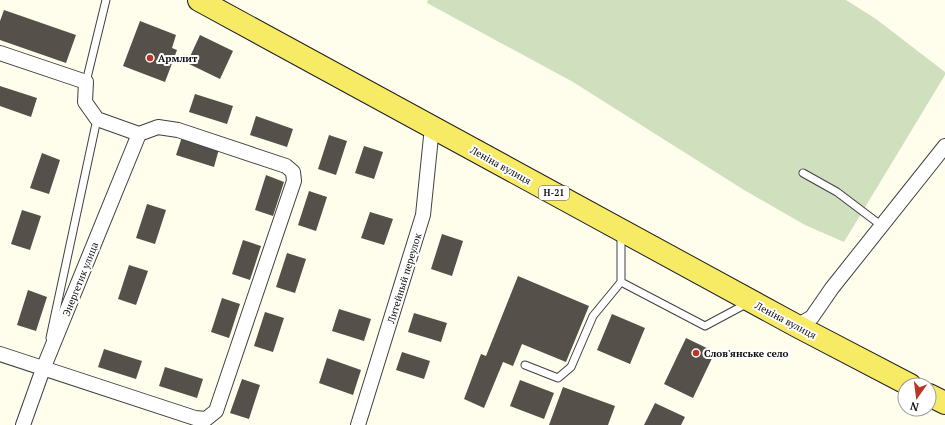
<svg xmlns="http://www.w3.org/2000/svg" width="945" height="425" viewBox="0 0 945 425" font-family="'PT Serif',serif">
<rect width="100%" height="100%" fill="#fffeed"/>
<path fill="#d0e0be" d="M428 0H846L876 19 945 72V75L844 242 805 225 744 190 573 82 427 3Z"/>
<path fill="#555049" d="M4 10 76 35 66 63 0 40V21Z
M140 21 176 35 172 48 177 50 165 82 123 66Z
M200 35 233 51 220 79 187 63Z
M0 86 37 98 31 117 0 106Z
M195 94 233 106 227 124 189 112Z
M256 116 293 129 287 147 250 135Z
M329 135 347 141 336 175 318 169Z
M182 137 219 149 214 167 176 155Z
M364 146 383 152 374 179 355 173Z
M42 153 60 160 49 194 30 188Z
M266 175 284 182 273 216 255 210Z
M309 191 327 197 316 231 298 225Z
M147 204 166 210 155 244 136 238Z
M22 210 41 216 30 250 11 244Z
M370 212 393 219 384 245 361 238Z
M442 234 463 241 452 276 431 269Z
M243 240 261 246 250 280 232 274Z
M287 253 306 259 295 293 276 287Z
M129 265 148 271 136 305 118 299Z
M518 276 589 306 566 362 522 344 513 366 503 362 484 408 464 399 481 354 486 356Z
M28 290 47 297 36 331 17 325Z
M222 298 240 304 229 338 211 332Z
M339 309 371 319 364 341 332 331Z
M265 312 284 318 273 352 254 346Z
M414 313 447 323 441 342 408 332Z
M612 314 645 328 630 364 597 350Z
M686 338 715 352 693 398 664 384Z
M104 349 142 361 136 379 98 367Z
M402 352 430 361 424 379 396 370Z
M327 358 361 370 353 395 319 383Z
M165 367 203 379 197 398 159 386Z
M242 379 260 385 249 419 230 413Z
M520 380 554 393 544 419 510 406Z
M563 387 615 406 608 425H549Z
M655 403 685 417 681 425H644Z"/>
<g fill="none" stroke-linecap="round" stroke-linejoin="round">
<defs>
<path id="lane" d="M86 82 106 0
M803 173 837 192 882 226
M621 234V282L705 326 748 303
M50 338 97 119
M525 365 558 378 571 367 593 316 621 282"/>
<path id="street" d="M0 53 86 82 85 102 97 119 139 134 158 127 178 130 286 166 293 172 294 181 216 411 206 419 195 418 0 354
M797 326 812 317 832 288 945 146
M23 425 43 369 139 134
M358 425 423 215 432 127"/>
<path id="primary" d="M199 0 797 326 910 385
M929 395 945 403"/>
</defs>
<use href="#lane" stroke="#404040" stroke-width="9"/>
<use href="#street" stroke="#404040" stroke-width="16"/>
<use href="#primary" stroke="#1e1e1e" stroke-width="24"/>
<use href="#lane" stroke="#fff" stroke-width="7"/>
<use href="#street" stroke="#fff" stroke-width="14"/>
<use href="#primary" stroke="#f7ea64" stroke-width="22"/>
</g>
<g fill="#bb3626" stroke="#fff" stroke-width="1.5">
<circle cx="150" cy="58" r="4"/>
<circle cx="696" cy="353" r="4"/>
</g>
<g text-anchor="middle" stroke-width="4" stroke-linejoin="round" paint-order="stroke">
<rect fill="#fff" stroke="#565656" stroke-width="1" x="539" y="186" width="30" height="14" rx="3"/>
<g font-size="9" font-weight="bold" fill="#0d0d0d">
<text x="554" y="196">Н-21</text>
</g>
<g font-size="10" font-weight="bold" fill="#0d0d0d" stroke="#fff" text-anchor="start">
<text x="158" y="62">Армлит</text>
<text x="704" y="357">Слов'янське село</text>
</g>
<g font-size="10" fill="#0d0d0d" stroke="#fff">
<text transform="translate(501 165) rotate(29)" y="4">Леніна вулиця</text>
<text transform="translate(404 278) rotate(-73)" y="4">Литейный переулок</text>
<text transform="translate(80 279) rotate(-68)" y="4">Энергетик улица</text>
<text transform="translate(786 320) rotate(28)" y="4">Леніна вулиця</text>
</g>
</g>
<g transform="translate(917 397) rotate(194)"><circle r="19" fill="#ffffff" stroke="#9e9e9e"/>
<path d="M0-3L7 15L0 10L-7 15Z" fill="#bb3626"/>
<text y="-6" font-size="11" font-weight="bold" text-anchor="middle" fill="#0d0d0d">N</text>
</g>
</svg>
